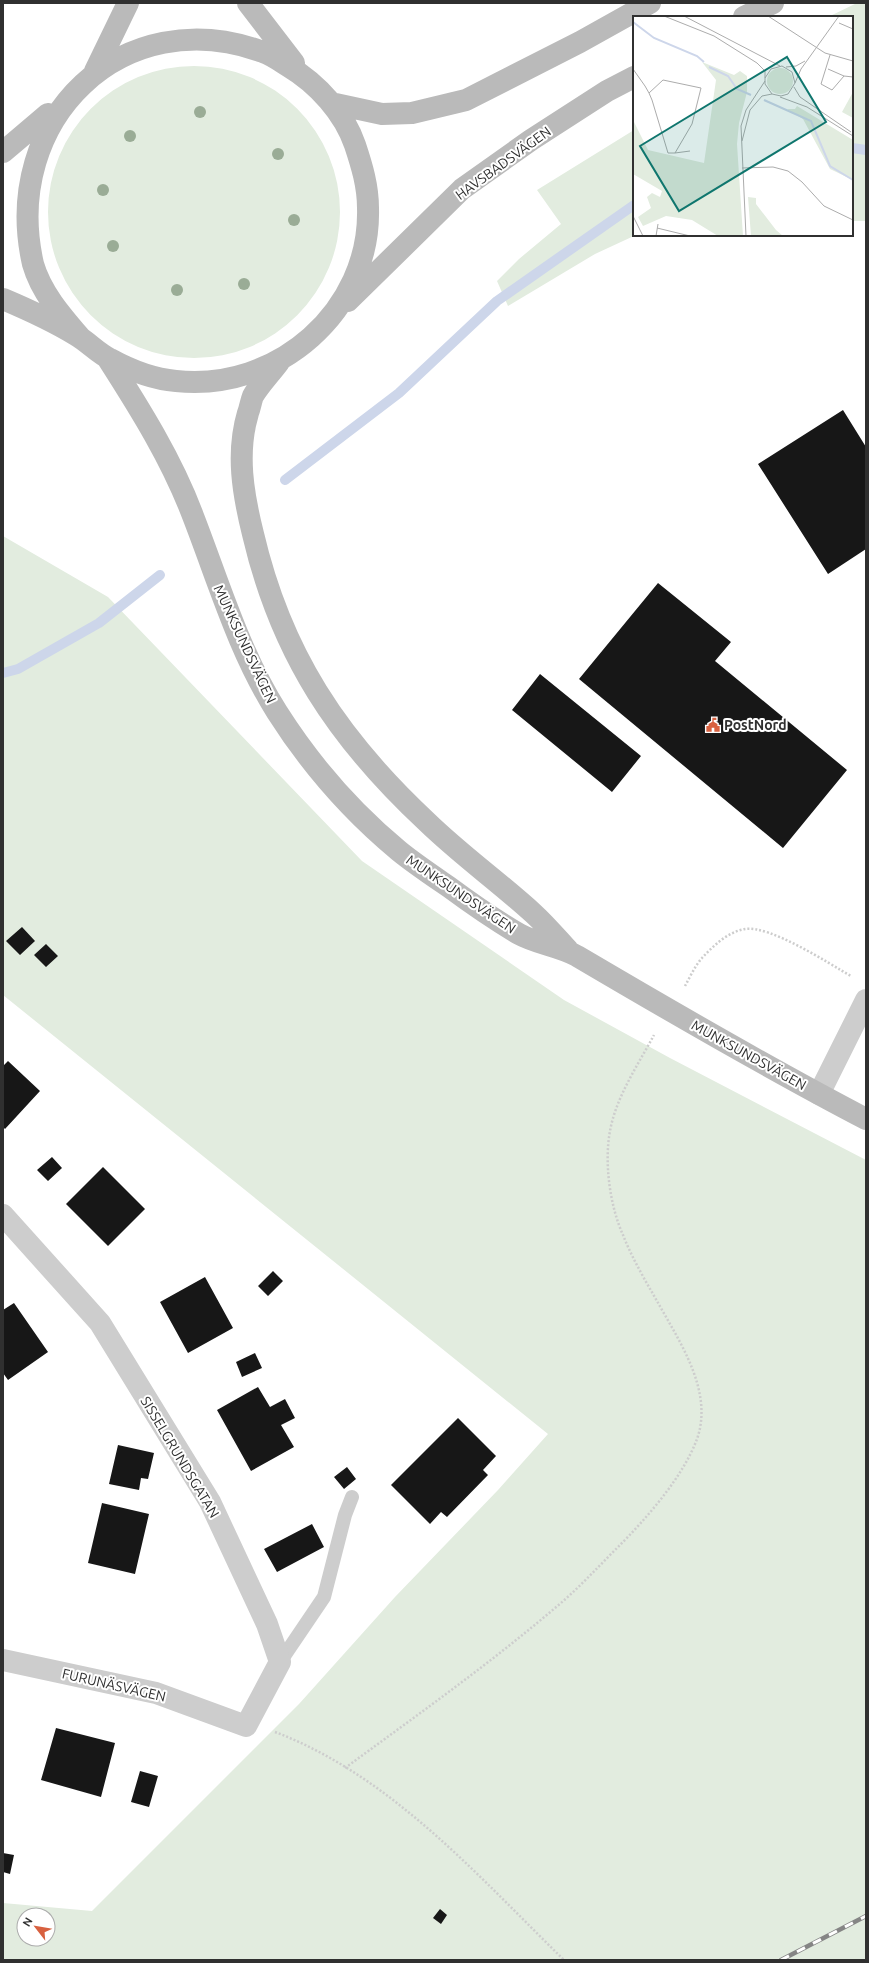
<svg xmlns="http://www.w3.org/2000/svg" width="869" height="1963" viewBox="0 0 869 1963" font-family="Ubuntu,sans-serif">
<rect width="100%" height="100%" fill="#fff"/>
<path fill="#e2ecdf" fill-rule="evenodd" d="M857 3H866V221H852V17H828Z
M48 212a146 146 0 1 1 292 0a146 146 0 1 1-292 0Z
M634 130V235H636L595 254 508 306 497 281 519 259 561 224 537 190Z
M3 536 108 597 362 861 564 1000 670 1058 866 1160V1960H3V1903L92 1911 299 1704 395 1597 498 1490 548 1434 3 995ZM24 1915H48V1939H24Z"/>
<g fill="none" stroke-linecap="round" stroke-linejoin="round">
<path stroke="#cdd6ea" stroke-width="10" d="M852 148 866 150
M285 480 399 393 497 301 634 205
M3 673 18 669 99 623 160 575"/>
</g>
<path fill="#171717" d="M843 410 866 447V549L828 574 758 464Z
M658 583 731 642 715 661 847 770 783 848 579 679Z
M540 674 641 756 612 792 512 710Z
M22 927 35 941 20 955 6 941Z
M46 944 58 956 46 967 34 955Z
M8 1061 40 1091 5 1129 3 1127V1066Z
M52 1157 62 1168 48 1181 37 1170Z
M103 1167 145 1209 108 1246 66 1204Z
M273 1271 283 1281 268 1296 258 1286Z
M205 1277 233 1328 188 1353 160 1302Z
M14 1303 48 1352 8 1380 3 1373V1310Z
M255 1353 262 1368 242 1377 236 1362Z
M258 1387 270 1407 285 1399 295 1418 281 1425 294 1447 251 1471 217 1410Z
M458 1418 496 1456 483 1470 488 1475 447 1517 441 1512 430 1524 391 1485Z
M118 1445 154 1453 148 1479 141 1478 139 1490 109 1484Z
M347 1467 356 1479 344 1489 334 1477Z
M102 1503 149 1514 135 1574 88 1563Z
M312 1524 324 1547 277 1572 264 1549Z
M56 1728 115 1743 101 1797 41 1780Z
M140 1771 158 1776 149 1807 131 1802Z
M3 1853 14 1855 10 1874 3 1872Z
M440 1909 447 1915 441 1924 433 1918Z"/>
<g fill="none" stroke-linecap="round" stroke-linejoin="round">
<path stroke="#cdcdcd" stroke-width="2.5" stroke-dasharray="2 2" stroke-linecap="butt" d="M685 986C690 977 695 966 702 958 714 945 728 932 745 929 770 925 828 963 851 976
M275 1732C391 1776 477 1875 564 1960
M345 1768C416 1716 488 1665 555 1608 577 1590 597 1568 618 1547 646 1519 683 1477 697 1439 714 1391 679 1341 657 1301 645 1280 632 1258 623 1235 610 1206 604 1163 610 1131 616 1097 638 1065 654 1035"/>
<path stroke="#cdcdcd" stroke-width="14" d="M280 1662 324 1597 345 1515 352 1497"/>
<path stroke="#cdcdcd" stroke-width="22" d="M819 1094 866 1000
M3 1215 100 1323 210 1502 267 1624 280 1662 246 1726 156 1693 3 1660"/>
<path stroke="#bababa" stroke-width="22" d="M248 3 294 63
M744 17 773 3
M95 71 128 3
M331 103 382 114 412 113 466 100 580 42 650 3
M3 152 48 114
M3 299C29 310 53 321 76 335 88 342 98 353 110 359 130 370 153 379 176 381 277 392 371 311 368 208 368 186 362 166 355 145 344 113 318 84 288 66 280 61 272 55 263 52 123 0 0 119 33 264 41 292 61 315 80 337
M348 301 462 189 531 140 607 91 634 77
M108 359C140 409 172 460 193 516 219 583 239 652 277 712 310 764 352 812 399 851 415 864 433 876 449 887 472 904 495 920 519 934 537 944 559 946 577 956 672 1012 768 1068 866 1119
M279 362C271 373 260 384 253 396 251 401 250 408 248 413 236 453 243 494 253 534 281 654 338 739 427 822 461 855 499 882 534 914 546 925 557 938 568 950"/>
<defs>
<path id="rail" d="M781 1960 866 1916"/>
</defs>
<use href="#rail" stroke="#858585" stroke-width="4.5"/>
<use href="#rail" stroke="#fff" stroke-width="3" stroke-dasharray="9" stroke-linecap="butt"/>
</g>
<g fill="#9aac96">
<circle cx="200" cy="112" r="6"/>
<circle cx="130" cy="136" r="6"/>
<circle cx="278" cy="154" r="6"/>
<circle cx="103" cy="190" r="6"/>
<circle cx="294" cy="220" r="6"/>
<circle cx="113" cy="246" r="6"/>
<circle cx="244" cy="284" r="6"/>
<circle cx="177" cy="290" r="6"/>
</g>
<defs>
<symbol id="civic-bare" viewBox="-9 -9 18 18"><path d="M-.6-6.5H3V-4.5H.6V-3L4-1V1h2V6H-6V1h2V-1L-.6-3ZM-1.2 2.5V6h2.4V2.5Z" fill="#d86140" stroke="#fff" stroke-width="2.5" paint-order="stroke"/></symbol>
</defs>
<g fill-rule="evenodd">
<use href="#civic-bare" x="703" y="715" width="20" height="20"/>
</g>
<g text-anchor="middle" stroke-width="4" stroke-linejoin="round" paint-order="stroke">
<g font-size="14" fill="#303030" stroke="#fff">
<text transform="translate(503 163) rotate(-36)" y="5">HAVSBADSVÄGEN</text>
<text transform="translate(245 644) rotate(65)" y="5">MUNKSUNDSVÄGEN</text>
<text transform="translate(461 894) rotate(34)" y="5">MUNKSUNDSVÄGEN</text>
<text transform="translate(749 1055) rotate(29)" y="5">MUNKSUNDSVÄGEN</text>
<text transform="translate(180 1457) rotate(59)" y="5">SISSELGRUNDSGATAN</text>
<text transform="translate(114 1685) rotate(13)" y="5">FURUNÄSVÄGEN</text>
</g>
<g font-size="14" font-weight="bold" fill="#303030" stroke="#fff" text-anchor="start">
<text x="724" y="730">PostNord</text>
</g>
</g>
<g transform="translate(633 16)">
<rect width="220" height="220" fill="#fff"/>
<path d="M69 46 101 59 107 55 114 60V76L106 107 104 128 110 220H85L59 204 33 200 10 210 5 201 18 192 14 181 19 177 27 181 29 175 0 158V104L15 134 71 147 83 64ZM134 65a13 13 0 1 1 26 0a13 13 0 1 1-26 0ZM220 76V102L209 96ZM164 90 220 124V164L197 153 170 103 154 93H162ZM115 181 123 182V188L143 214 150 220H118Z" fill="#e2ecdf"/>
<path fill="none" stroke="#cdd6ea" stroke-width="2" d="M0 6 21 22 64 40 71 46M76 51 95 60 104 73 118 79M131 84 178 105 197 150 220 164"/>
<path fill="none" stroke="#acacac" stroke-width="1" d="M31 0 81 20 124 47 132 55V68L139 78 148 80 155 78 162 67 159 56 149 50 138 53 132 62M51 0 147 50M135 0 192 37 220 45M206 7 220 13M197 39 188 68 199 74 211 60 220 61M153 51 163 50 172 45M0 53 12 70 16 77 19 84 35 137H42L59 108 68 72 30 64 16 77M195 53 211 60M162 67 168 53 206 0M161 71 167 81 218 116M147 81 174 91 220 120M109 125 117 94 129 80 139 78M42 137 57 135M109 152 140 151 155 155 169 166 191 190 220 204M0 200 10 220M24 212 57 220M23 220 25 208M113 220 108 110 113 94 132 65"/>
<path fill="#0f766e" fill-opacity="0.15" stroke="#0f766e" stroke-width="2" d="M154 41 193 106 46 195 7 130Z"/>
<rect width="220" height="220" fill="none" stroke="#303030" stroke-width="2"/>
</g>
<rect width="869" height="1963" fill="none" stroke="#303030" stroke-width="8"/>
<g transform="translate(36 1927) rotate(301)"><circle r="19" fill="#ffffff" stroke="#acacac"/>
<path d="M0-3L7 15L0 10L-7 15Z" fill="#d86140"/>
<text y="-6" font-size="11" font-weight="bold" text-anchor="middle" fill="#303030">N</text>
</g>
</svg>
